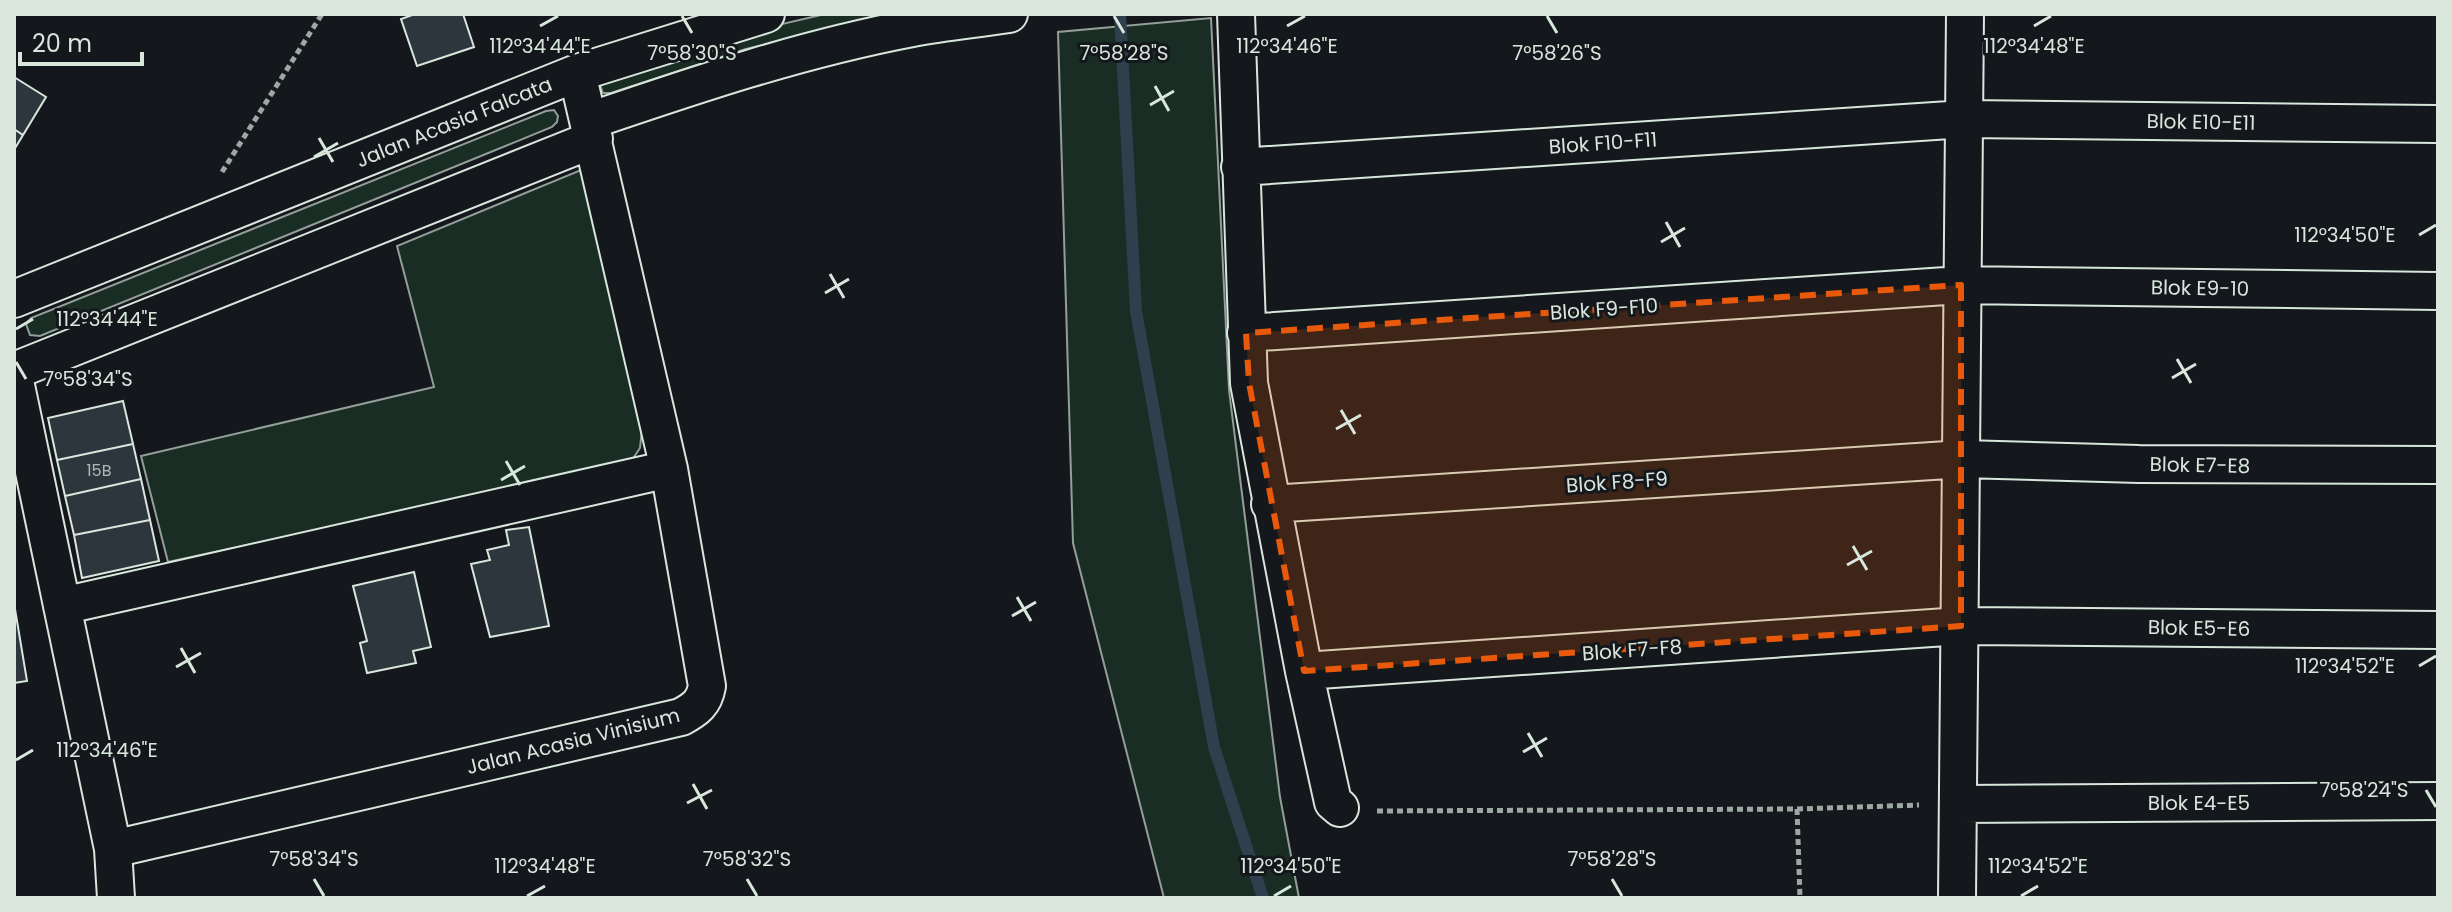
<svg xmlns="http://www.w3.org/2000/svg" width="2452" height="912" viewBox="0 0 2452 912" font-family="Poppins,sans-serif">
<rect width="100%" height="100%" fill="#14181c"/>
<path fill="#1a2d24" stroke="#939e99" stroke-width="2" d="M825 14H909L850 24 746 49 611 93H603L600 85 605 80 744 33Z
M1211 18 1229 390 1280 797 1299 898H1164L1073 543 1058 32Z
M554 110 558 116 557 122 552 127 40 336 30 335 26 324 31 318 546 111Z
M581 170 642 429 640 448 630 463 168 562 141 456 434 387 397 246Z"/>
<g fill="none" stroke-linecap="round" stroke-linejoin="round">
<path stroke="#2f3f4d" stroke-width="12" d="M1120 14 1136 311 1214 747 1263 898"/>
</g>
<path fill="#2c363c" stroke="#d8e6dc" stroke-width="2" d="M415 14H463L474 47 417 66 401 19Z
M14 77 46 97 23 135 14 129Z
M14 129 23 135 14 150Z
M123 401 133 444 57 460 48 418Z
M133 444 141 479 65 496 57 460Z
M141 479 150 520 74 535 65 496Z
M150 520 159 561 82 578 74 535Z
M529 527 549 626 490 637 471 564 490 560 487 550 509 545 506 530Z
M414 572 431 647 413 651 416 663 367 673 360 643 367 641 353 586Z
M14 603 27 681 14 683Z"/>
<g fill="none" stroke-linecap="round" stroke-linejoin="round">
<defs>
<path id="minor" d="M1236 14 1249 383 1304 671 1333 802 1340 808
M589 121C695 85 801 49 912 28 944 22 976 19 1009 14
M1240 167 1965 119 2438 124
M14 299 577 73 766 14
M1246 333 1961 285 2438 291
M14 371 594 139
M14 376 113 849 116 898
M1270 504 1963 459 2139 464 2438 465
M62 606 669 469
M1304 671 1961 626 2438 630
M1960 804 2438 801
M113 849 681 717C696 709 704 703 707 686L669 469 577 73
M1957 898 1965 14"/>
</defs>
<use href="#minor" stroke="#d8e6dc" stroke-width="40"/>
<path stroke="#9da8a2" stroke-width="5" stroke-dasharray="6 4" stroke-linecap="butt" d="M222 172 322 14
M1797 809 1800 898
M1377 811 1797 809 1919 805"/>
<use href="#minor" stroke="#14181c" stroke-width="36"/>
</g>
<path fill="#e8590c" fill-opacity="0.2" stroke="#e8590c" stroke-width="6" stroke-dasharray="16 10" stroke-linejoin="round" d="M1961 285V626L1304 671 1249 383 1246 333Z"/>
<path fill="none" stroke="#d8e6dc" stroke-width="3" d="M682 16 692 33M1114 16 1124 33M1547 16 1557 33M540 26 558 16M1287 26 1305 16M2034 26 2051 16M1155 86 1169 111M1150 105 1174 91M319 138 333 162M314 157 338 143M1666 222 1680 247M2419 235 2436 225M1661 242 1685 228M830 274 844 298M825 293 849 279M16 329 33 319M2177 359 2191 383M16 362 26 379M2172 378 2196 364M1341 410 1355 434M1336 429 1361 415M506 461 520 485M501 480 525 466M1853 546 1867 570M1847 565 1872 551M1017 597 1031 621M1012 616 1036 602M181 648 195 673M2419 666 2436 656M176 667 201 653M1528 733 1542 757M1523 752 1547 738M16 760 33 750M693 784 707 809M2426 790 2436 807M687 803 712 790M314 879 324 896M747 879 757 896M1612 879 1622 896M527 896 545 886M1274 896 1291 886M2021 896 2038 886"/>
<g text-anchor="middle" stroke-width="6" stroke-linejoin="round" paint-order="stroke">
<g font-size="16" fill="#adbab4">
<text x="99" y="476">15B</text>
</g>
<g font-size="20" fill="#d8e6dc" stroke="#14181c">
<text transform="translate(454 122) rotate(-22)" y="7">Jalan Acasia Falcata</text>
<text transform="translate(2201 122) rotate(1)" y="7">Blok E10-E11</text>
<text transform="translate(1603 143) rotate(-4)" y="7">Blok F10-F11</text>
<text transform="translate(2200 288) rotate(1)" y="7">Blok E9-10</text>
<text transform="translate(1604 309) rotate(-4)" y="7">Blok F9-F10</text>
<text transform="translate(2200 465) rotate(1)" y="7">Blok E7-E8</text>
<text transform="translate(1617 482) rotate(-4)" y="7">Blok F8-F9</text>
<text transform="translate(2199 628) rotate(1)" y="7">Blok E5-E6</text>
<text transform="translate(1632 650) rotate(-4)" y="7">Blok F7-F8</text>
<text transform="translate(573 741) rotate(-14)" y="7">Jalan Acasia Vinisium</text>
<text x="2199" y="810">Blok E4-E5</text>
</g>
</g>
<g font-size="20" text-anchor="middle" fill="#d8e6dc" stroke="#14181c" stroke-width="6" stroke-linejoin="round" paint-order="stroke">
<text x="540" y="53">112°34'44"E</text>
<text x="1287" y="53">112°34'46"E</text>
<text x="2034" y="53">112°34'48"E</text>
<text x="692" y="60">7°58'30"S</text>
<text x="1124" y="60">7°58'28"S</text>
<text x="1557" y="60">7°58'26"S</text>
<text x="2345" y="242">112°34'50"E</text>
<text x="107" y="326">112°34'44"E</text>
<text x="88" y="386">7°58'34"S</text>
<text x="2345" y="673">112°34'52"E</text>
<text x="107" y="757">112°34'46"E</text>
<text x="2364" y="797">7°58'24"S</text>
<text x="314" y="866">7°58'34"S</text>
<text x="747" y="866">7°58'32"S</text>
<text x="1612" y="866">7°58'28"S</text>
<text x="545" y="873">112°34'48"E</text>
<text x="1291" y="873">112°34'50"E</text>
<text x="2038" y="873">112°34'52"E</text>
</g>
<rect width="2452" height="912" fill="none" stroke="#d8e6dc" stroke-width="32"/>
<path d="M20 52v12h122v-12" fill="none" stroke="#d8e6dc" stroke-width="4"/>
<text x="32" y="52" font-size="24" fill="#d8e6dc" stroke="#14181c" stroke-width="6" paint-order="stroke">20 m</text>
</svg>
